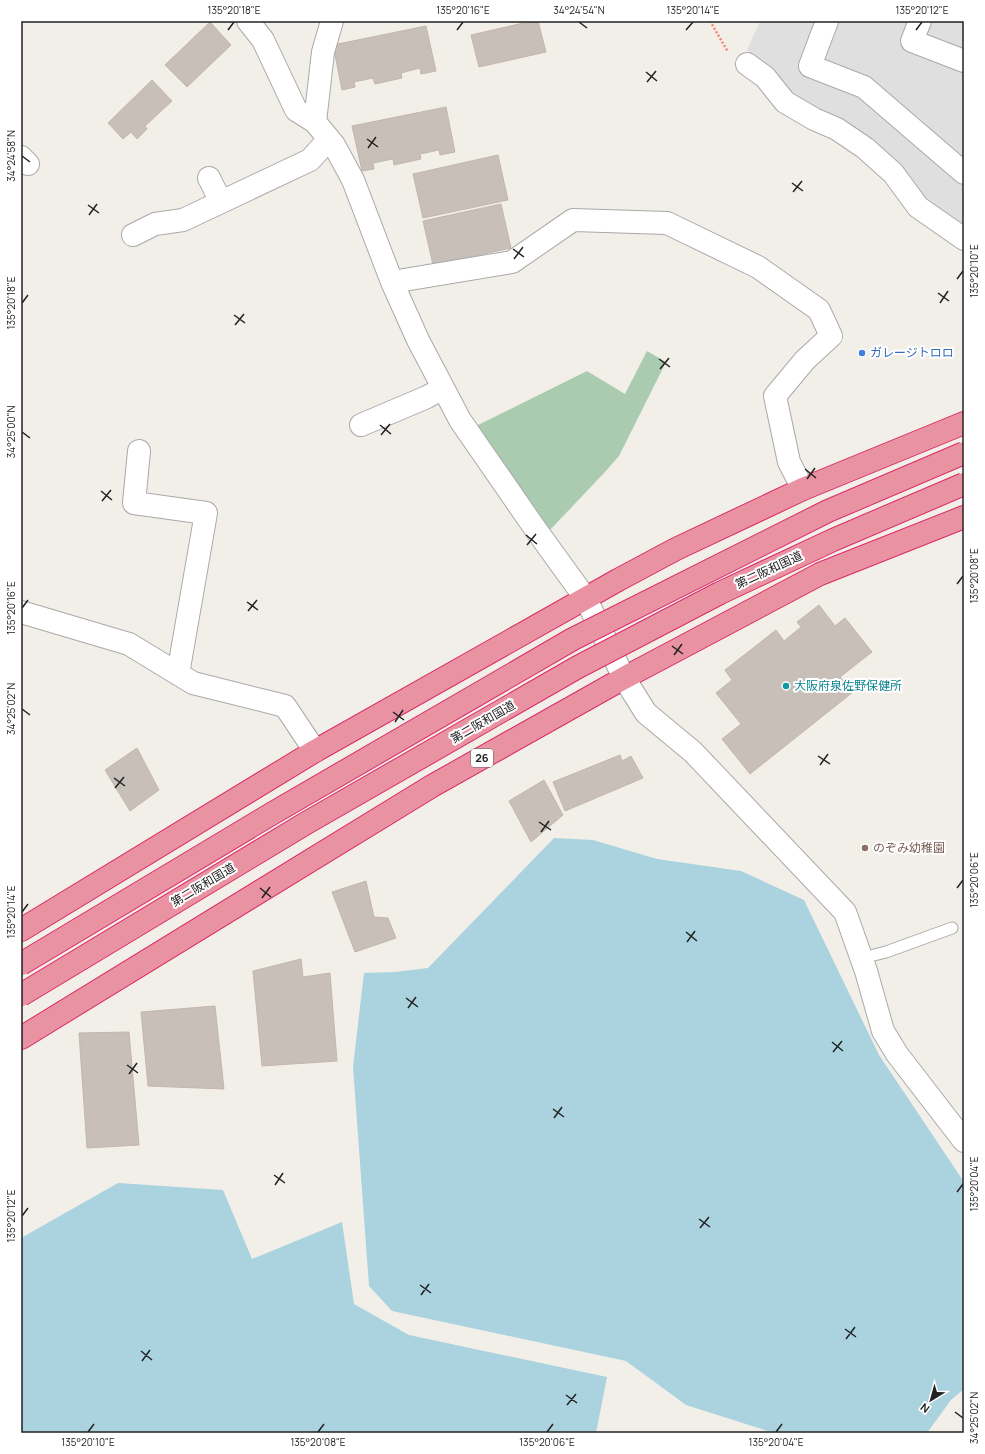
<svg xmlns="http://www.w3.org/2000/svg" width="985" height="1454" viewBox="0 0 985 1454" font-family="Manrope,'Noto Sans JP',sans-serif">
<rect width="100%" height="100%" fill="#f2efe9"/>
<path fill="#e0dfdf" d="M760 21H964V229L791 95 772 70 747 50Z"/>
<path fill="#aacbaf" d="M647 351 666 362 619 456 604 473 550 530 474 427 587 371 625 394Z"/>
<path fill="#aad3df" d="M554 838 593 840 657 859 741 871 804 900 879 1055 964 1182V1389L951 1400 927 1433H774L686 1405 626 1361 392 1311 369 1286 353 1067 364 973 395 972 428 968Z
M118 1183 223 1190 252 1259 342 1222 354 1304 409 1335 607 1377 596 1433H21V1238Z"/>
<path fill="#c7bfb8" stroke="#c4b6ab" d="M532 21H538L546 52 479 67 471 35Z
M210 22 231 45 187 87 165 65Z
M426 26 436 71 421 74 420 68 401 73 402 78 375 84 373 78 354 82 355 87 342 90 333 45Z
M152 80 172 101 145 126 147 129 137 139 131 132 123 139 108 123Z
M446 107 455 152 440 155 439 150 420 154 421 159 394 165 393 159 373 163 374 169 362 171 352 126Z
M498 155 508 200 423 218 413 174Z
M501 204 511 248 433 265 423 221Z
M819 605 835 626 845 618 872 652 840 677 853 692 750 774 722 739 741 724 716 693 732 680 725 670 776 630 784 641 801 627 797 622Z
M137 748 159 790 130 811 105 770Z
M620 755 622 761 631 756 643 778 565 811 553 782Z
M544 780 563 815 531 842 509 801Z
M366 881 374 917 388 918 396 938 355 952 332 892Z
M301 959 303 977 330 973 337 1061 262 1066 253 971Z
M215 1006 224 1089 148 1086 141 1012Z
M129 1032 139 1145 87 1148 79 1033Z"/>
<g fill="none" stroke-linecap="round" stroke-linejoin="round">
<defs>
<path id="lane" d="M862 958 886 952 952 928"/>
<path id="street" d="M248 21 263 40 296 110 315 122
M332 21 323 52 315 122 334 145 353 180 392 282 418 340 460 420 534 527 586 599 624 678 646 713 693 752 845 912 866 971 883 1031 897 1054 964 1141
M827 21 810 66 864 87 964 173
M920 21 912 41 964 61
M747 64 765 77 785 102 814 119 837 129 865 148 893 173 918 207 964 239
M21 157 28 164
M209 178 221 202
M133 235 155 224 183 220 310 160 329 139
M392 282 512 262 573 220 667 223 758 267 819 310 831 336 805 360 775 396 789 462 803 489
M361 425 427 397 443 388
M139 451 134 503 206 513 178 674
M21 612 129 644 193 683 285 706 315 751"/>
<path id="highway" d="M21 930 315 751 618 580 676 549 803 489 964 423
M21 1038 432 786 624 678 820 574 964 517"/>
</defs>
<use href="#lane" stroke="#a9a9a9" stroke-width="13"/>
<use href="#street" stroke="#a9a9a9" stroke-width="24"/>
<use href="#highway" stroke="#dc2a67" stroke-width="24"/>
<path stroke="#fa8072" stroke-width="2.5" stroke-dasharray="2 2" stroke-linecap="butt" d="M710 21 728 52"/>
<use href="#lane" stroke="#fff" stroke-width="11"/>
<use href="#street" stroke="#fff" stroke-width="22"/>
<use href="#highway" stroke="#e892a2" stroke-width="22"/>
<defs>
<path id="highway-bridge" d="M21 964 273 813 573 639 828 511 964 453
M21 995 308 822 578 667 720 593 833 540 964 484"/>
</defs>
<use href="#highway-bridge" stroke="#dc2a67" stroke-width="24" stroke-linecap="butt"/>
<use href="#highway-bridge" stroke="#e892a2" stroke-width="22"/>
</g>
<path fill="none" stroke="#222" stroke-width="1.5" d="M579 22 587 28M228 30 234 22M457 30 463 22M686 30 693 22M916 30 922 22M646 72 657 81M647 82 656 71M367 139 378 147M368 148 376 137M22 156 30 162M792 183 803 191M793 192 802 181M88 205 99 213M89 215 97 204M513 249 524 257M514 259 523 247M957 279 963 271M938 293 949 301M22 303 28 295M940 303 948 291M234 315 245 323M235 325 244 314M659 359 670 367M660 369 669 358M380 425 391 434M22 432 30 438M381 435 390 424M805 469 816 478M807 479 815 468M101 491 112 500M102 501 111 490M526 535 537 544M527 545 536 534M957 584 963 576M247 602 258 610M22 608 28 600M248 611 257 600M672 646 683 654M674 655 682 644M22 709 30 715M393 712 404 720M395 722 403 710M818 756 830 764M820 765 828 754M114 778 125 786M115 788 124 777M539 822 551 830M541 832 549 821M260 888 271 897M957 888 963 880M262 898 270 887M22 912 28 904M686 932 697 941M687 942 695 931M406 998 418 1007M408 1008 416 997M832 1042 843 1051M833 1052 842 1041M127 1065 138 1073M129 1074 137 1063M553 1109 564 1117M554 1118 562 1107M274 1175 285 1183M275 1185 283 1173M957 1192 963 1184M22 1216 28 1208M699 1219 710 1227M700 1228 709 1217M420 1285 431 1293M421 1295 429 1284M845 1329 856 1337M846 1339 855 1327M141 1351 152 1360M142 1361 150 1350M566 1395 577 1403M567 1405 576 1394M955 1412 963 1418M88 1432 94 1424M318 1432 324 1424M547 1432 553 1424M776 1432 782 1424"/>
<circle fill="#3f7fe0" stroke="#fff" stroke-width="1.5" cx="862" cy="353" r="4"/>
<circle fill="#0f9aa8" stroke="#fff" stroke-width="1.5" cx="786" cy="686" r="4"/>
<circle fill="#8d6e63" stroke="#fff" stroke-width="1.5" cx="865" cy="848" r="4"/>
<g text-anchor="middle" stroke-width="4" stroke-linejoin="round" paint-order="stroke">
<rect fill="#fff" stroke="#646464" stroke-width="1" x="471" y="749" width="22" height="18" rx="3"/>
<g font-size="11" font-weight="bold" fill="#222">
<text x="482" y="762">26</text>
</g>
<g font-size="12" fill="#366cbe" stroke="#fff" text-anchor="start">
<text x="870" y="357">ガレージトロロ</text>
</g>
<g font-size="12" fill="#222" stroke="#fff">
<text transform="translate(769 570) rotate(-25)" y="4">第二阪和国道</text>
<text transform="translate(483 722) rotate(-30)" y="4">第二阪和国道</text>
<text transform="translate(203 885) rotate(-31)" y="4">第二阪和国道</text>
</g>
<g font-size="12" fill="#0d838f" stroke="#fff" text-anchor="start">
<text x="794" y="690">大阪府泉佐野保健所</text>
</g>
<g font-size="12" fill="#785e54" stroke="#fff" text-anchor="start">
<text x="873" y="852">のぞみ幼稚園</text>
</g>
</g>
<rect width="985" height="1454" fill="none" stroke="#ffffff" stroke-width="44"/>
<g transform="translate(931 1400) rotate(217)" stroke="#ffffff" stroke-width="3" paint-order="stroke">
<path d="M0-3L7 15L0 10L-7 15Z" fill="#222222"/>
<text y="-6" font-size="11" font-weight="bold" text-anchor="middle" fill="#222222">N</text>
</g>
<rect x="22" y="22" width="941" height="1410" fill="none" stroke="#222" stroke-width="1.5"/>
<g font-size="10" text-anchor="middle" fill="#222">
<text x="234" y="14">135°20'18"E</text>
<text x="463" y="14">135°20'16"E</text>
<text x="579" y="14">34°24'54"N</text>
<text x="693" y="14">135°20'14"E</text>
<text x="922" y="14">135°20'12"E</text>
<text transform="translate(11 156) rotate(-90)" y="4">34°24'58"N</text>
<text transform="translate(974 271) rotate(-90)" y="4">135°20'10"E</text>
<text transform="translate(11 303) rotate(-90)" y="4">135°20'18"E</text>
<text transform="translate(11 432) rotate(-90)" y="4">34°25'00"N</text>
<text transform="translate(974 576) rotate(-90)" y="4">135°20'08"E</text>
<text transform="translate(11 608) rotate(-90)" y="4">135°20'16"E</text>
<text transform="translate(11 709) rotate(-90)" y="4">34°25'02"N</text>
<text transform="translate(974 880) rotate(-90)" y="4">135°20'06"E</text>
<text transform="translate(11 912) rotate(-90)" y="4">135°20'14"E</text>
<text transform="translate(974 1184) rotate(-90)" y="4">135°20'04"E</text>
<text transform="translate(11 1216) rotate(-90)" y="4">135°20'12"E</text>
<text transform="translate(974 1418) rotate(-90)" y="4">34°25'02"N</text>
<text x="88" y="1446">135°20'10"E</text>
<text x="318" y="1446">135°20'08"E</text>
<text x="547" y="1446">135°20'06"E</text>
<text x="776" y="1446">135°20'04"E</text>
</g>
</svg>
